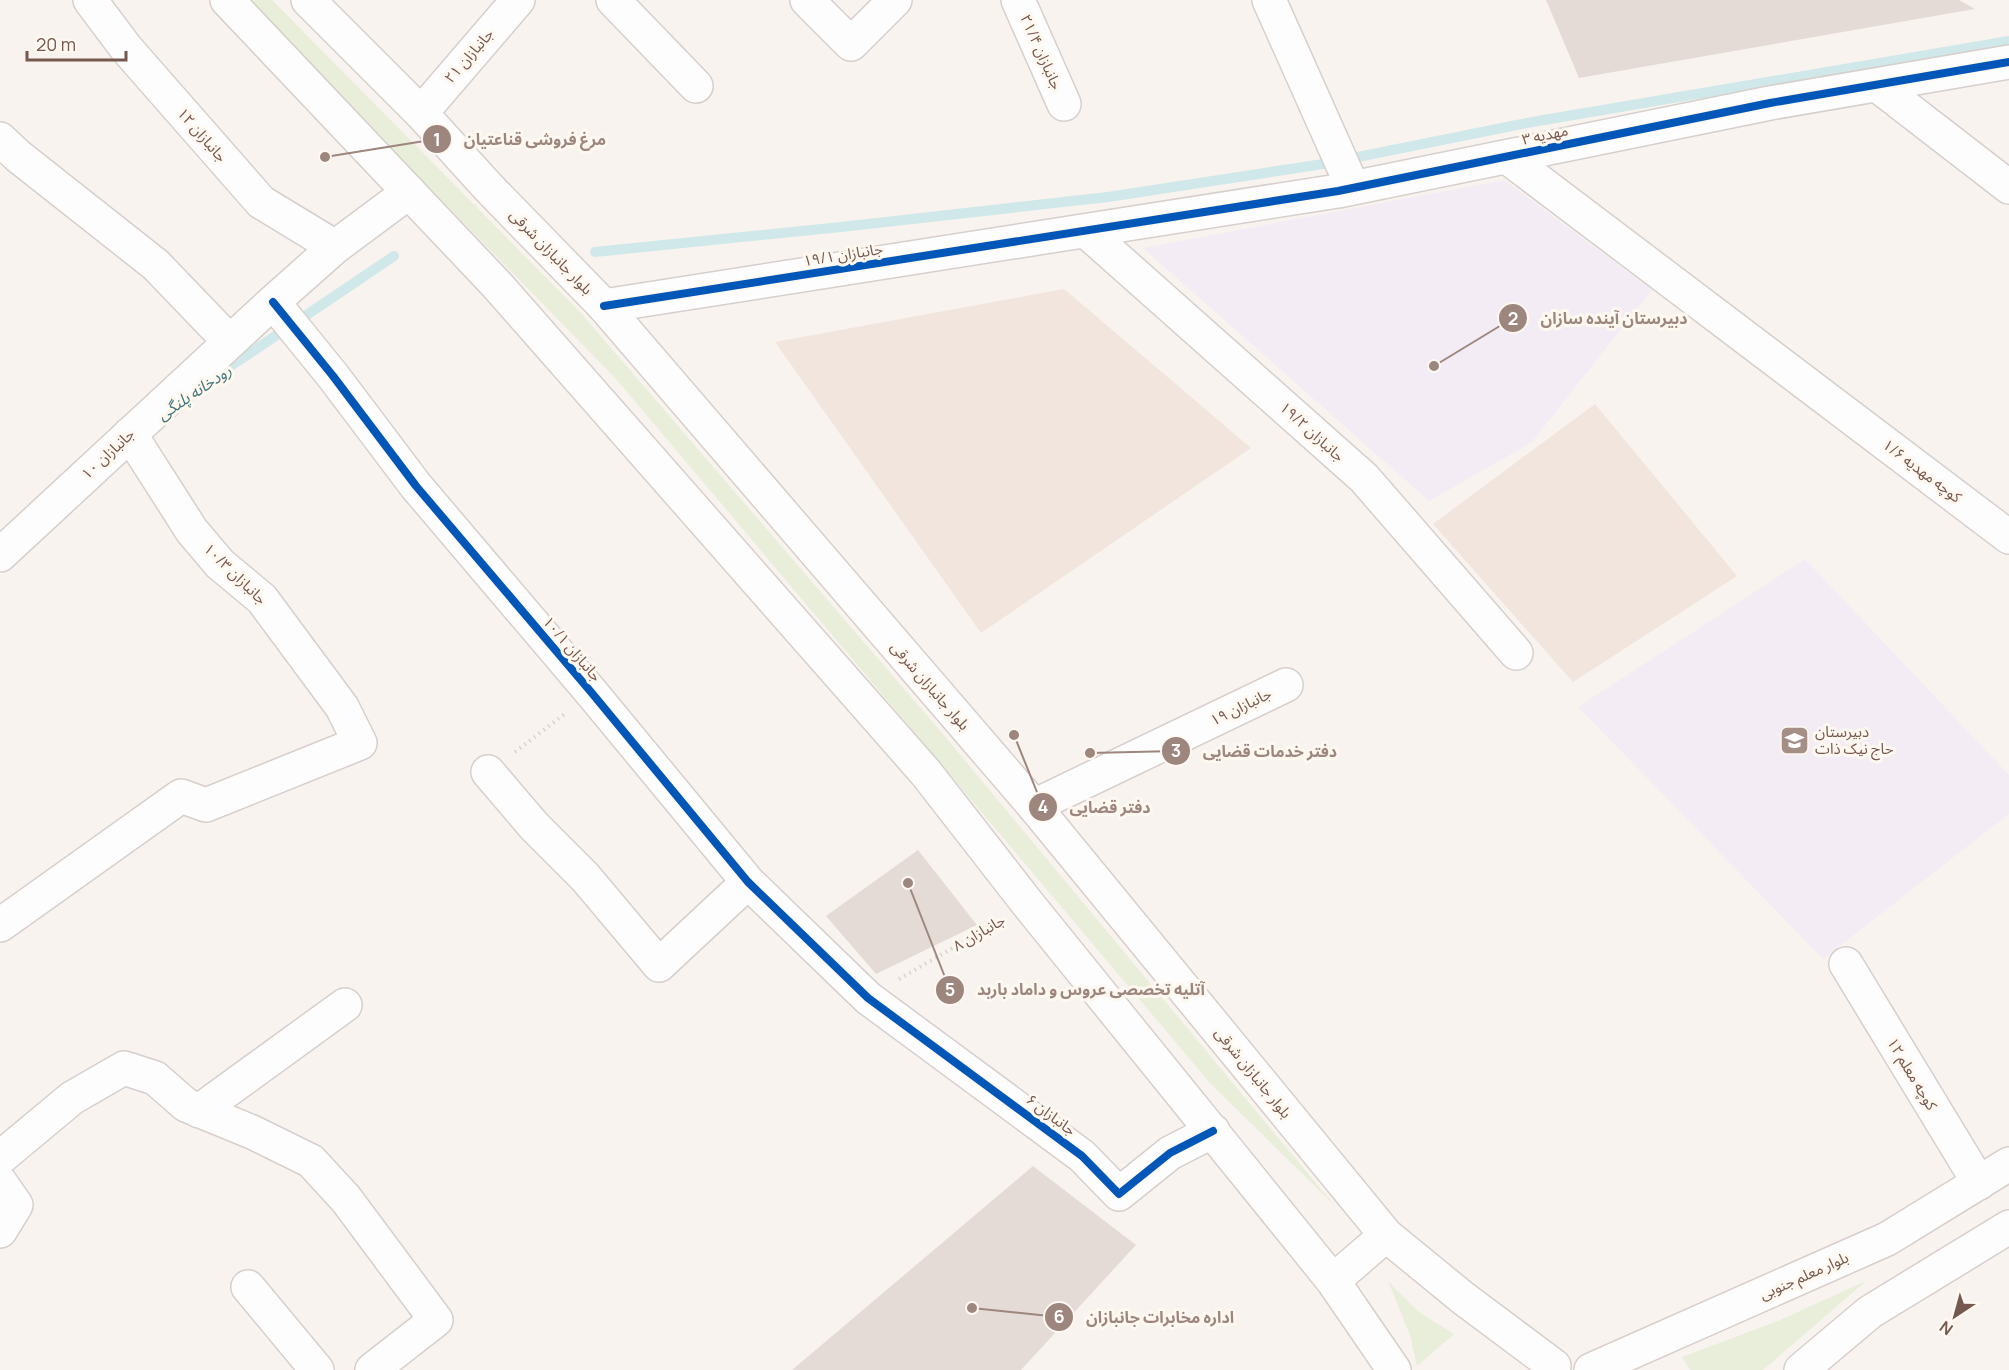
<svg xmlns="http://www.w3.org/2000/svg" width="2009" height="1370" viewBox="0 0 2009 1370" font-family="Manrope,'Noto Sans Arabic',sans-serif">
<rect width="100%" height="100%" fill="#f8f3ef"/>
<path fill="#f1e5dd" d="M1064 289 1251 448 981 633 775 342Z
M1595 404 1737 576 1573 682 1433 524Z"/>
<path fill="#f4ecf4" d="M1504 180 1652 290 1532 442 1429 501 1143 248Z
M1805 559 2009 775V814L1823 959 1578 707Z"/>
<path fill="#e8eeda" d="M246 0H272L580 312 942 733 1335 1206 1210 1083 617 380Z
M1388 1281 1420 1313 1454 1334 1417 1366 1410 1335Z
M1866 1281 1763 1370H1690L1682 1357 1778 1321Z"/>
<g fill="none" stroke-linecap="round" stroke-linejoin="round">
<path stroke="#d0e8e9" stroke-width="10" d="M595 252 841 227 1108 197 1323 164 1532 122 2009 41
M210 380 394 256"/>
</g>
<path fill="#e5dbd6" d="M1546 0H1959L1975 9 1579 78Z
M918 850 977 925 876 974 826 916Z
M1033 1166 1136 1245 1021 1370H792Z"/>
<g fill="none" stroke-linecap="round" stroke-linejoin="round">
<defs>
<path id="street" d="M90 0 126 48 261 202 335 247
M613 0 696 86
M807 0 851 44 895 0
M1018 0 1064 104
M1269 0 1353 188
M1877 85 2009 187
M421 113 518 0
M0 139 18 156 156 265 229 341
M1507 157 2009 537
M1086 231 1364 478 1516 653
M273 302 333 376 416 486 591 692 748 882 868 998 1082 1156 1119 1194 1170 1153 1213 1131
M604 306 1338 191 1770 103 2009 62
M0 555 273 302 335 247 409 192
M488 772 534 826 585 877 659 965 748 882
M1034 806 1286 685
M0 925 181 796 206 805 360 743 342 707 262 599 220 564 192 531 130 434
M1846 964 1979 1183
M199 1111 345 1005
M0 1158 72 1098 124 1068 155 1078 186 1105 252 1132 311 1161 346 1199 436 1320 372 1370
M0 1182 16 1205 0 1231
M248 1287 317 1370"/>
<path id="secondary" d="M227 0 497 285 926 773 1028 904 1333 1281 1394 1370
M308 0 421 113 489 188 604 306 1034 806 1386 1235 1463 1298 1554 1366
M1333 1281 1386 1235
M1591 1370 1887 1239 2009 1164
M1801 1370 1870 1312 2009 1227"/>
</defs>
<use href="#street" stroke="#d7cfcc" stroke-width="36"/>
<use href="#secondary" stroke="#d8cfcb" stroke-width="36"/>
<path stroke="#dad2d0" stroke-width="4" stroke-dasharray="1.5 4.5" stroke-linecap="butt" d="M515 752 566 713
M899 979 999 921"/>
<use href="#street" stroke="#fefdfd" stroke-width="33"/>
<use href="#secondary" stroke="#fefdfd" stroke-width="33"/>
<defs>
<path id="cycleway" d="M273 302 333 376 416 486 591 692 748 882 868 998 1082 1156 1119 1194 1170 1153 1213 1131
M604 306 1338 191 1770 103 2009 62"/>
</defs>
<use href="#cycleway" stroke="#fef8f1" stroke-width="11"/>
<use href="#cycleway" stroke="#0057b8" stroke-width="8"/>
</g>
<defs>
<symbol id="school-square" viewBox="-11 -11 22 22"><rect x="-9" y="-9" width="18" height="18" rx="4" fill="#a48e86" stroke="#fef8f1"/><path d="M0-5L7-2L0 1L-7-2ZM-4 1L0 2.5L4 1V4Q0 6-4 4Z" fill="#fff"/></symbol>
</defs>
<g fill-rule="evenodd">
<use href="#school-square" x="1778" y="724" width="33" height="33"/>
</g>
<g text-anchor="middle" stroke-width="6" stroke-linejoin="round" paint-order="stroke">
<g font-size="15" fill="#77584e" stroke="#fef8f1">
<text transform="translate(1041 52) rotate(66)" y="5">جانبازان ۲۱/۴</text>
<text transform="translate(469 56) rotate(-49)" y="5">جانبازان ۲۱</text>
<text transform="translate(202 135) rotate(49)" y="5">جانبازان ۱۲</text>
<text transform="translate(1545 135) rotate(-12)" y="5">مهدیه ۳</text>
<text transform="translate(551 252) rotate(46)" y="5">بلوار جانبازان شرقی</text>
<text transform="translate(843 255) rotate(-9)" y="5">جانبازان ۱۹/۱</text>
<text transform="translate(1312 432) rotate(42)" y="5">جانبازان ۱۹/۲</text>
<text transform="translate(108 454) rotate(-43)" y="5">جانبازان ۱۰</text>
<text transform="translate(1922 471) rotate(37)" y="5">کوچه مهدیه ۱/۶</text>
<text transform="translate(235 574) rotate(44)" y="5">جانبازان ۱۰/۳</text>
<text transform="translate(572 649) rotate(49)" y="5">جانبازان ۱۰/۱</text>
<text transform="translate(930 686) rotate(49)" y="5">بلوار جانبازان شرقی</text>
<text transform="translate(1241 707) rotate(-26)" y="5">جانبازان ۱۹</text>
<text transform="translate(979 933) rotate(-30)" y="5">جانبازان ۸</text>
<text transform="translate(1253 1073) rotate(51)" y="5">بلوار جانبازان شرقی</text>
<text transform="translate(1912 1074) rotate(59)" y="5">کوچه معلم ۱۲</text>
<text transform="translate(1051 1115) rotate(37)" y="5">جانبازان ۶</text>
<text transform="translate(1804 1276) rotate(-24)" y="5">بلوار معلم جنوبی</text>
</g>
<g font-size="15" fill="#77584e" stroke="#fef8f1" text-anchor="start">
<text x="1815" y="737">دبیرستان<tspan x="1815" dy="17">حاج نیک ذات</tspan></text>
</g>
<g font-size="16" font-style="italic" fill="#42787b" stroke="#fef8f1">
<text transform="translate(194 392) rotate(-34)" y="6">رودخانه پلنگی</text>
</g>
</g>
<path fill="none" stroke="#9d867e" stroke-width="2" d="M325 157L437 139M1434 366L1513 318M1090 753L1176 751M1014 735L1043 807M908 883L950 990M972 1308L1059 1317"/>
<g fill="#9d867e" stroke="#fef8f1" stroke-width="2">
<circle cx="325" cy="157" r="6"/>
<circle cx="1434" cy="366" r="6"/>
<circle cx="1090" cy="753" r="6"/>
<circle cx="1014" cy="735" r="6"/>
<circle cx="908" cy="883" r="6"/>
<circle cx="972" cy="1308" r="6"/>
<circle cx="437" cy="139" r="15"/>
<circle cx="1513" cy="318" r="15"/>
<circle cx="1176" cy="751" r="15"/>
<circle cx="1043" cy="807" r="15"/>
<circle cx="950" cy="990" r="15"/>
<circle cx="1059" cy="1317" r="15"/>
</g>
<g font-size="18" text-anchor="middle" font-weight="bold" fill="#fff">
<text x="437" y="146">1</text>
<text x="1513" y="325">2</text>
<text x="1176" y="757">3</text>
<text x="1043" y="813">4</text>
<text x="950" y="996">5</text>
<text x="1059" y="1323">6</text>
</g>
<g font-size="16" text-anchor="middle" font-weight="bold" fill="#9d867e" stroke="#fef8f1" stroke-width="6" stroke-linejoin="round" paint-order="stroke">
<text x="535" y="145">مرغ فروشی قناعتیان</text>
<text x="1614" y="324">دبیرستان آینده سازان</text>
<text x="1270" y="757">دفتر خدمات قضایی</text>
<text x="1110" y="813">دفتر قضایی</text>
<text x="1091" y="995">آتلیه تخصصی عروس و داماد باربد</text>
<text x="1160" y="1323">اداره مخابرات جانبازان</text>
</g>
<g transform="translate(1955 1316) rotate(216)" stroke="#fef8f1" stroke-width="4.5" paint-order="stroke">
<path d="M0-4.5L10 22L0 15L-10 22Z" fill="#77584e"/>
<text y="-9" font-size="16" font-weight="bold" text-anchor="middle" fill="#77584e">N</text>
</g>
<path d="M27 51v9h99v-9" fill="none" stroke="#77584e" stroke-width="3"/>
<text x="36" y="51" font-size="18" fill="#77584e" stroke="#fef8f1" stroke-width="4.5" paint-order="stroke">20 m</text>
</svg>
